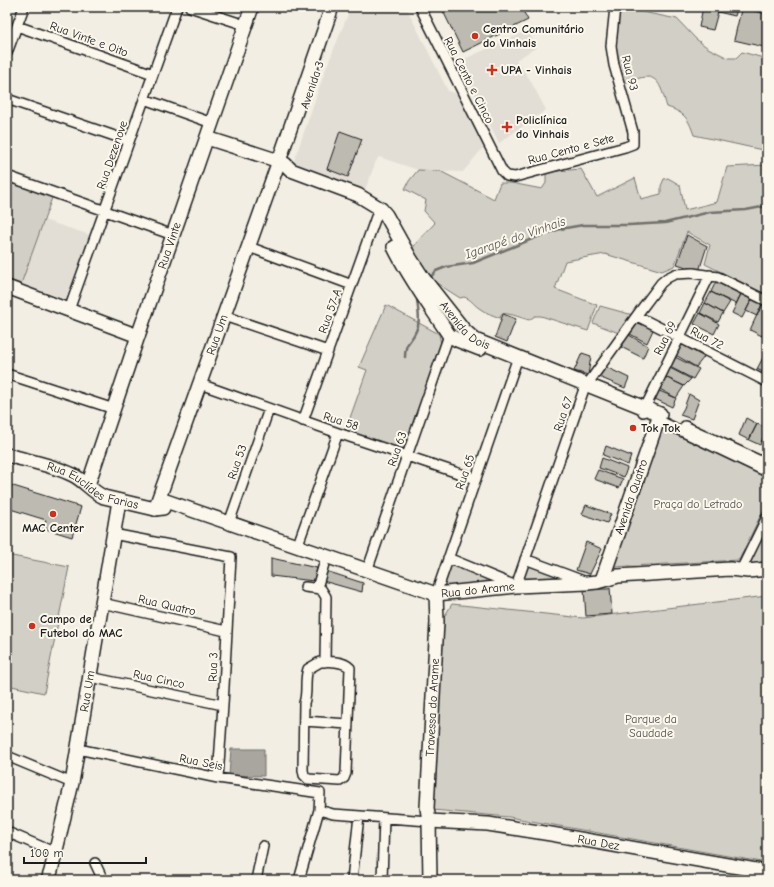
<svg xmlns="http://www.w3.org/2000/svg" width="774" height="887" viewBox="0 0 774 887" font-family="'Comic Neue',sans-serif">
<rect width="100%" height="100%" fill="#f2eee4"/>
<filter id="ink" filterUnits="userSpaceOnUse"><feTurbulence type="fractalNoise" baseFrequency=".025" numOctaves="2"/><feDisplacementMap in="SourceGraphic" scale="8" xChannelSelector="R" yChannelSelector="G"/><feConvolveMatrix kernelMatrix="1 2 1 2 8 2 1 2 1" color-interpolation-filters="sRGB"/></filter>
<g filter="url(#ink)">
<path fill="#e2ded5" d="M351 7H406L448 91 458 94 486 144 463 172 418 170 379 157 376 161 365 190 293 164 325 71Z
M528 30 537 47 516 60 529 78 546 110 499 143 458 62Z
M44 220 90 235 67 300 21 284Z"/>
<path fill="#d2cfc6" stroke="#777671" d="M618 7 677 19 696 39 708 48 728 58H736L742 52 767 59V151L694 135C688 118 685 113 667 107 663 96 661 77 647 77 640 77 631 81 624 83L616 48 615 32Z
M767 165V295L705 264 710 245 687 232 674 266 662 271 605 254 565 261 555 289 597 305 588 331 541 316H535L529 320 513 315 502 313 500 318C493 315 485 313 479 308 473 304 471 299 464 297L460 298 435 282 421 265 412 250 416 243 435 223 424 211 426 200 405 189 409 181 418 170 440 171 494 199 500 183H511L542 189 546 183V172L581 169 597 197 635 178 641 199 661 194V186L664 179 668 178 680 185 685 210 717 202 727 167Z
M7 179 53 195 21 284 7 279Z
M386 305 439 334 441 344 405 447 399 450 345 432 367 370 359 367Z
M600 306 633 315 619 333 593 323Z
M664 423 767 472V502L739 560 613 567Z
M762 538 767 540V565L747 567Z
M7 555 69 567 44 693 7 685Z
M450 561 499 582 440 588Z
M529 564 571 578 522 581Z
M767 596V863L509 817 433 810 444 617 452 604 583 618Z"/>
<path fill="#a9a6a0" stroke="#716f6b" d="M231 749H264V776L229 775Z"/>
<g fill="none" stroke-linecap="round" stroke-linejoin="round">
<path stroke="#716f6b" stroke-width="2.5" d="M429 279 436 271 446 267 473 263 542 235 560 229 583 225H629L665 223 710 212 746 210 767 206
M405 357C405 341 411 343 416 331 421 322 418 310 417 300L418 297"/>
</g>
<path fill="#bdbab1" stroke="#1c1c1c" d="M451 7H521L528 20 463 52 443 11Z
M703 7H738L767 14V35L764 47 734 40 741 10 737 9 735 16 718 12 713 30 699 27Z
M340 131 362 139 348 177 327 169Z
M687 235 707 246 699 271 677 264Z
M717 279 742 292 736 304 711 292Z
M711 292 730 302 723 313 705 303Z
M742 292 753 297 742 318 732 313Z
M753 297 763 302 757 316 746 311Z
M763 302 767 304V326L762 336 750 330Z
M705 303 723 313 718 322 700 313Z
M700 313 719 324 714 334 694 324Z
M503 314 516 319 507 342 495 337Z
M638 322 653 330 647 343 630 334Z
M767 326V338L762 336Z
M629 335 648 346 643 358 621 347Z
M679 343 704 357 696 367 674 354Z
M767 350V374L757 369Z
M582 353 591 356 588 375 574 371Z
M673 356 699 369 693 379 668 366Z
M606 367 629 378 625 388 599 377Z
M668 367 691 379 684 386 663 376Z
M663 376 684 386 676 398 658 388Z
M657 390 676 398 672 407 653 398Z
M689 394 699 400 692 419 680 415 684 408Z
M746 418 757 424 749 440 739 435Z
M757 424 767 428 760 445 749 440Z
M606 446 631 456 628 465 603 455Z
M602 458 627 468 624 477 599 468Z
M598 470 623 479 619 488 594 479Z
M7 484 81 507 72 537 43 528 46 520 7 508Z
M586 505 611 514 607 523 582 514Z
M586 542 602 549 590 574 576 570Z
M271 558 317 568 314 581 271 576Z
M326 571 363 583 362 592 323 581Z
M610 588 612 614 586 616 584 589H608Z"/>
<g fill="none" stroke-linecap="round" stroke-linejoin="round">
<defs>
<path id="street" d="M190 7 245 25
M420 7 502 171 507 176 515 177 625 147 633 144V132L614 65 611 46 615 7
M17 26 153 74
M7 53 24 7
M7 99 129 141
M144 99 212 123
M7 176 173 235
M249 247 352 285
M69 310 177 7
M224 316 328 351
M637 316 767 382
M7 374 114 409
M200 384 338 433 476 479
M643 412 710 275
M658 420 767 472
M303 421 377 214 381 209
M685 426 767 464
M229 523 269 409
M113 534 231 557 223 705 218 778
M297 547 338 433
M448 558 516 586 584 389 640 311 661 283 667 278 675 274 693 273 718 277 767 301
M525 559 584 581
M741 570 767 517
M367 571 449 335
M305 587 321 589 326 597 325 662
M317 588 326 557
M436 594 518 357
M102 603 226 631
M320 662C328 661 344 661 350 668L346 773 344 778 340 781 308 779 304 775 303 770 304 703C308 692 304 680 308 669Z
M90 677 223 705
M304 721 348 724
M78 749 218 778 320 793 319 810 299 880
M7 756 72 783
M319 810 333 814 429 821
M7 832 56 853
M95 863 103 880
M256 880 263 846
M352 880 359 816
M382 880 384 818
M746 880 748 869"/>
<g id="secondary">
<path id="s1" d="M207 138 279 161 285 164 291 170 358 195 381 209 386 215 410 258 423 278 464 330 475 340 660 414 602 580"/>
<path d="M394 247C409 278 430 306 449 335L457 340 480 349"/>
<path d="M7 287 138 336"/>
<path id="s2" d="M7 455C29 461 53 465 73 475 85 481 92 492 104 497L155 509 163 508"/>
<path id="s3" d="M88 485 138 336 252 7"/>
<path id="s4" d="M160 499 436 594 516 586 587 583 597 582 618 576 730 569 748 571 767 569"/>
<path id="s5" d="M155 509 279 161 332 7"/>
<path id="s6" d="M429 821 488 824 551 834 767 872"/>
<path id="s7" d="M48 880 51 871 72 783 119 501"/>
<path id="s8" d="M430 880 429 821 427 808 437 622 436 594"/>
</g>
</defs>
<use href="#street" stroke="#1c1c1c" stroke-width="12"/>
<use href="#secondary" stroke="#1c1c1c" stroke-width="16"/>
<use href="#street" stroke="#fbf7ec" stroke-width="9"/>
<use href="#secondary" stroke="#fbf7ec" stroke-width="13"/>
</g>
</g>
<g fill="#c8321e" stroke="#fbf7ec" stroke-width="1.5">
<circle cx="475" cy="36" r="4"/>
<path d="M490 64h4v4h4v4h-4v4h-4v-4h-4v-4h4z"/>
<path d="M505 121h4v4h4v4h-4v4h-4v-4h-4v-4h4z"/>
<circle cx="633" cy="428" r="4"/>
<circle cx="53" cy="514" r="4"/>
<circle cx="32" cy="626" r="4"/>
</g>
<g text-anchor="middle" stroke-width="4" stroke-linejoin="round" paint-order="stroke">
<g font-size="12" font-weight="bold" fill="#1c1c1c" stroke="#fbf7ec" text-anchor="start">
<text x="483" y="33">Centro Comunitário<tspan x="483" dy="14">do Vinhais</tspan></text>
<text x="501" y="74">UPA - Vinhais</text>
<text x="516" y="124">Policlínica<tspan x="516" dy="14">do Vinhais</tspan></text>
<text x="641" y="432">Tok Tok</text>
<text x="53" y="532" text-anchor="middle">MAC Center</text>
<text x="40" y="623">Campo de<tspan x="40" dy="14">Futebol do MAC</tspan></text>
</g>
<g font-size="12" fill="#1c1c1c" stroke="#fbf7ec">
<text transform="translate(89 39) rotate(20)" y="4">Rua Vinte e Oito</text>
<text transform="translate(630 73) rotate(76)" y="4">Rua 93</text>
<text transform="translate(469 80) rotate(63)" y="4">Rua Cento e Cinco</text>
<text transform="translate(312 85) rotate(-71)" y="4">Avenida 3</text>
<text transform="translate(571 149) rotate(-15)" y="4">Rua Cento e Sete</text>
<text transform="translate(112 155) rotate(-71)" y="4">Rua Dezenove</text>
<text dy="4" stroke="none"><textPath href="#s3" startOffset="253">Rua Vinte</textPath></text>
<text transform="translate(330 311) rotate(-70)" y="4">Rua 57-A</text>
<text dy="4" stroke="none"><textPath href="#s1" startOffset="334">Avenida Dois</textPath></text>
<text dy="4" stroke="none"><textPath href="#s5" startOffset="185">Rua Um</textPath></text>
<text transform="translate(665 338) rotate(-64)" y="4">Rua 69</text>
<text transform="translate(707 338) rotate(27)" y="4">Rua 72</text>
<text transform="translate(563 414) rotate(-71)" y="4">Rua 67</text>
<text transform="translate(341 421) rotate(18)" y="4">Rua 58</text>
<text transform="translate(397 449) rotate(-71)" y="4">Rua 63</text>
<text transform="translate(237 462) rotate(-71)" y="4">Rua 53</text>
<text transform="translate(465 472) rotate(-71)" y="4">Rua 65</text>
<text dy="4" stroke="none"><textPath href="#s2" startOffset="92">Rua Euclídes Farias</textPath></text>
<text transform="translate(631 497) rotate(-71)" y="4">Avenida Quatro</text>
<text dy="4" stroke="none"><textPath href="#s4" startOffset="334">Rua do Arame</textPath></text>
<text transform="translate(167 605) rotate(13)" y="4">Rua Quatro</text>
<text transform="translate(213 667) rotate(-88)" y="4">Rua 3</text>
<text transform="translate(159 679) rotate(12)" y="4">Rua Cinco</text>
<text dy="4" stroke="none"><textPath href="#s7" startOffset="193">Rua Um</textPath></text>
<text dy="4" stroke="none"><textPath href="#s8" startOffset="173">Travessa do Arame</textPath></text>
<text transform="translate(201 762) rotate(11)" y="4">Rua Seis</text>
<text dy="4" stroke="none"><textPath href="#s6" startOffset="171">Rua Dez</textPath></text>
</g>
<g font-size="12" fill="#53524f" stroke="#fbf7ec">
<text x="698" y="508">Praça do Letrado</text>
<text x="651" y="723">Parque da<tspan x="651" dy="14">Saudade</tspan></text>
</g>
<g font-size="13" font-style="italic" fill="#545351" stroke="#fbf7ec">
<text transform="translate(515 237) rotate(-19)" y="5">Igarapé do Vinhais</text>
</g>
</g>
<rect width="774" height="887" fill="none" stroke="#fbf7ec" stroke-width="24"/>
<rect x="12" y="12" width="750" height="863" fill="none" stroke="#1c1c1c" stroke-width="1.5" filter="url(#ink)"/>
<path d="M24 857v6h122v-6" fill="none" stroke="#1c1c1c" stroke-width="2"/>
<text x="30" y="857" font-size="12" fill="#1c1c1c" stroke="#fbf7ec" stroke-width="3" paint-order="stroke">100 m</text>
</svg>
